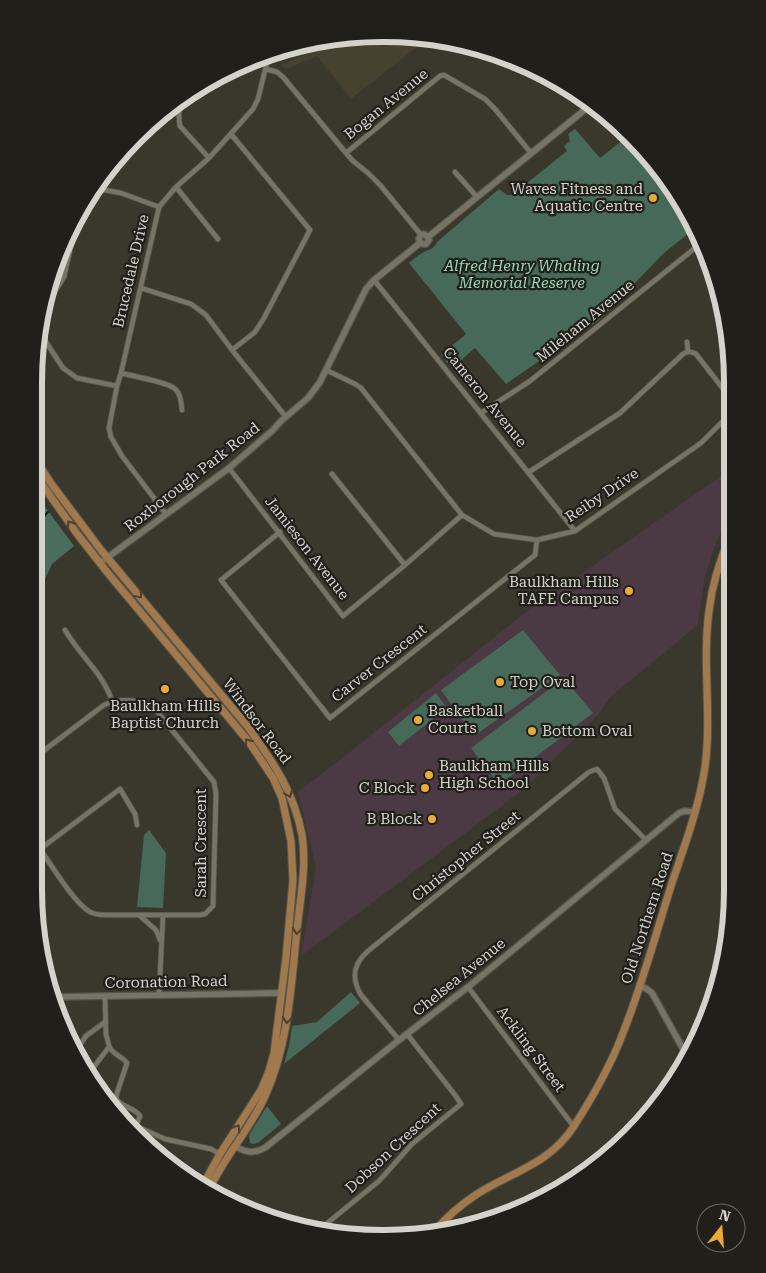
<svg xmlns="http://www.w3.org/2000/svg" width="766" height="1273" viewBox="0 0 766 1273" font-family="'Roboto Serif',serif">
<rect width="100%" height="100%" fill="#3a382c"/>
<path fill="#46422f" d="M383 34 428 38 351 99 317 56 286 69 281 65 313 51 329 39Z"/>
<path fill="#4b3943" d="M731 467V516L724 525 712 553 704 581 701 602 698 625 610 697 599 714 527 787 301 956 316 868 298 792 336 763 521 616 724 474Z"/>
<path fill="#466959" d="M611 123 645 153 686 209 694 229 664 253 599 320 506 384 475 348 452 368 441 355 466 334 409 263C414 259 418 255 424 252 430 249 434 249 437 242L499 189 507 195H512L567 151 564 146 570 141 568 134 575 129 600 158 624 139Z
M523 630 560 675 474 736 441 690Z
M564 678 593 713 499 785 471 748Z
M436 693 447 708 399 746 388 732Z
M149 830 166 853 163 908 137 907 144 835Z
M351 992 360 1003 284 1064 289 1046 292 1026 317 1022Z
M267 1106 281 1124 259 1142 254 1144 250 1143 249 1135Z"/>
<path fill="#4a6d5d" d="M34 492 74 546 52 564 34 603Z"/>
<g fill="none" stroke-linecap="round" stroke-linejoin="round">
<path stroke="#001f26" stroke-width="2" d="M34 526 48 512"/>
<defs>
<path id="minor" d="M266 69 277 72 283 77 346 153 353 161 368 173 381 186 421 235
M181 99C179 108 178 116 180 126L209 158
M231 134 310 230 264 318 255 332 232 350
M346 153 440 76 444 75 485 99 495 109 531 153
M455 172 477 197
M176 187 218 239
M94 188 121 193 159 207
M60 255 69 256
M374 280 575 531
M141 288 191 304 206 315 232 350 286 417
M45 310 49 301 64 277 76 223
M42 321V327L44 339 63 368 77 378 117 386
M687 342 688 352
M326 370 355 384 361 388 462 515 494 534 537 540 575 531 701 443 731 413
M121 373C133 376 166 382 174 388 181 393 181 403 182 410
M481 413 530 381 700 244
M229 468 343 616 405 565 462 515
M529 472 620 413 683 354C687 351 691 351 696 354L731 399
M332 474 405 565
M166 514 122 456 111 437 109 428 117 386 121 373 159 207 176 187 209 158 253 109 258 99 269 54
M280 532 221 580 330 718 535 555 537 540
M65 630C80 656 103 673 112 701
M34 843 40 849C53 867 71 898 87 910 92 914 100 915 106 915H199L205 914 213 906 216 794 214 782 155 709C138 699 122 697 104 705L34 758
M40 849 120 789 135 814 137 825
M140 916 156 930 160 940
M468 987 574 1127
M159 995 163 915
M105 996 106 1035C108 1039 108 1045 110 1048 114 1055 123 1057 127 1063L117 1093 116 1099C123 1108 134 1107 140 1116L136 1126 165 1139 211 1149 220 1154
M399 1040 361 995C351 978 353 964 368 951L589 772 597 769 604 778 615 809 646 840
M77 1049 86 1036 105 1022
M90 1072 109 1047
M320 1229 379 1181 412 1144 461 1104 455 1095 407 1034"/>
<path id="tertiary" d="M587 108 591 110 595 109
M428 237 587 108
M420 243 419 239 421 235 424 234 428 237
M420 243 423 244H426L429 240 428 237
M100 563 229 468 273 430 281 421 308 398 320 382 366 289 374 280 420 243
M640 986 647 989 652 993 687 1056
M51 997 280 993
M235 1146C246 1153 255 1154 266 1147L399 1040 468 987 679 813 685 811 694 812"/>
<path id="primary" d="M34 457 50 482 101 550 248 727C273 762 294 792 302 835 307 867 300 899 297 930 291 985 289 1042 266 1094 252 1127 225 1155 210 1188
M34 473 78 535 107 572 249 742 273 778 282 798 291 841 293 880 286 958 274 1053 269 1071 261 1090 249 1109 220 1154 203 1185
M435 1231C447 1216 462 1204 477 1194 512 1172 551 1163 574 1126 592 1098 609 1069 621 1038 641 989 655 937 671 886 684 847 699 808 705 767 712 715 702 663 709 611 712 585 720 559 731 535"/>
</defs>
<use href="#minor" stroke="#57554b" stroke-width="6"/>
<use href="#tertiary" stroke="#57554b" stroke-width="8"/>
<use href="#primary" stroke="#57554b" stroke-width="9"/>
<use href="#minor" stroke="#777467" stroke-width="4.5"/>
<use href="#tertiary" stroke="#777467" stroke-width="5.5"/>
<use href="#primary" stroke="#a2794d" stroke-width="7"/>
</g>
<defs><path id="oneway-chevron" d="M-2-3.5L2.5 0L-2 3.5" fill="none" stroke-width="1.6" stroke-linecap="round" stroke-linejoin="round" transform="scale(1.25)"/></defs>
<g stroke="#4e3e2b">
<use href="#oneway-chevron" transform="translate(70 524) rotate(-126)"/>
<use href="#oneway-chevron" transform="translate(139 595) rotate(50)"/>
<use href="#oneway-chevron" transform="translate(248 742) rotate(-128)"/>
<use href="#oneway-chevron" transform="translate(289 794) rotate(69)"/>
<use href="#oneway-chevron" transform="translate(297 931) rotate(96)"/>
<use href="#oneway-chevron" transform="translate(287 1020) rotate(96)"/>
<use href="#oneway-chevron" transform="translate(237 1128) rotate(-57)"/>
</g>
<g fill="#eaaa39" stroke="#201f19" stroke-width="2">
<circle cx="653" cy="198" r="5"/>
<circle cx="629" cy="591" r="5"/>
<circle cx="500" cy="682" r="5"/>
<circle cx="165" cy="689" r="5"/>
<circle cx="418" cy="720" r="5"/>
<circle cx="532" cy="731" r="5"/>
<circle cx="429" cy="775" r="5"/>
<circle cx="425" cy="788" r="5"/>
<circle cx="432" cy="819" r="5"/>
</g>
<g text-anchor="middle" stroke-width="4.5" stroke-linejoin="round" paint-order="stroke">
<g font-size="15" fill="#d4d2cb" stroke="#201f19">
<text transform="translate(386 104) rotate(-39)" y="5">Bogan Avenue</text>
<text transform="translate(131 271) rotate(-77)" y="5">Brucedale Drive</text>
<text transform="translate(585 321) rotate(-39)" y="5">Mileham Avenue</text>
<text transform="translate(485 397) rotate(51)" y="5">Cameron Avenue</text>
<text transform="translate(192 477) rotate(-38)" y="5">Roxborough Park Road</text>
<text transform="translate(602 495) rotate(-34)" y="5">Reiby Drive</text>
<text transform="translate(307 548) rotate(52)" y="5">Jamieson Avenue</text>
<text transform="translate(379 663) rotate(-38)" y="5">Carver Crescent</text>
<text transform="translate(257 721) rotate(53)" y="5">Windsor Road</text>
<text transform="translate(201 843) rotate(-90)" y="5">Sarah Crescent</text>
<text transform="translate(466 856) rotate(-39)" y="5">Christopher Street</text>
<text transform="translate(647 918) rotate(-72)" y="5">Old Northern Road</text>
<text transform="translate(459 977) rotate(-39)" y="5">Chelsea Avenue</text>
<text transform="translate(166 982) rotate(-1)" y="5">Coronation Road</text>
<text transform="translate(531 1049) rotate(53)" y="5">Ackling Street</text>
<text transform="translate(393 1148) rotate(-43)" y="5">Dobson Crescent</text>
</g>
<g font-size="15" fill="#d4d2cb" stroke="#201f19" text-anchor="end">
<text x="643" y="194">Waves Fitness and<tspan x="643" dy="17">Aquatic Centre</tspan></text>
<text x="619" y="587">Baulkham Hills<tspan x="619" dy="17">TAFE Campus</tspan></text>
<text x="510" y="687" text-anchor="start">Top Oval</text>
<text x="165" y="711" text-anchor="middle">Baulkham Hills<tspan x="165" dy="17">Baptist Church</tspan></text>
<text x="428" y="716" text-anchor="start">Basketball<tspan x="428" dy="17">Courts</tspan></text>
<text x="542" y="736" text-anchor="start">Bottom Oval</text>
<text x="439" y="771" text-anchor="start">Baulkham Hills<tspan x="439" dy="17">High School</tspan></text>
<text x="415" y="793">C Block</text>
<text x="422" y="824">B Block</text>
</g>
<g font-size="15" font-style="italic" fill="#99dabb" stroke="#201f19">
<text x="522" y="271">Alfred Henry Whaling<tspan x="522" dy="17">Memorial Reserve</tspan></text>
</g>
</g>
<path d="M0 0H766V1273H0ZM382 42H384A340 340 0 0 1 724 382V890A340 340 0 0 1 384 1230H382A340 340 0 0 1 42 890V382A340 340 0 0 1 382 42Z" fill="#201f19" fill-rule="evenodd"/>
<path fill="none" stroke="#d4d2cb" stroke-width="6" d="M382 42H384A340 340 0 0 1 724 382V890A340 340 0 0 1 384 1230H382A340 340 0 0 1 42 890V382A340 340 0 0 1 382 42Z"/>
<g transform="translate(721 1228) rotate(17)"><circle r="24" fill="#201f19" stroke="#686760"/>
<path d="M0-4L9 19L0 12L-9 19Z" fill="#eaaa39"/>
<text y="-8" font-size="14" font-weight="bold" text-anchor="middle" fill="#d4d2cb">N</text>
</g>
</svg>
